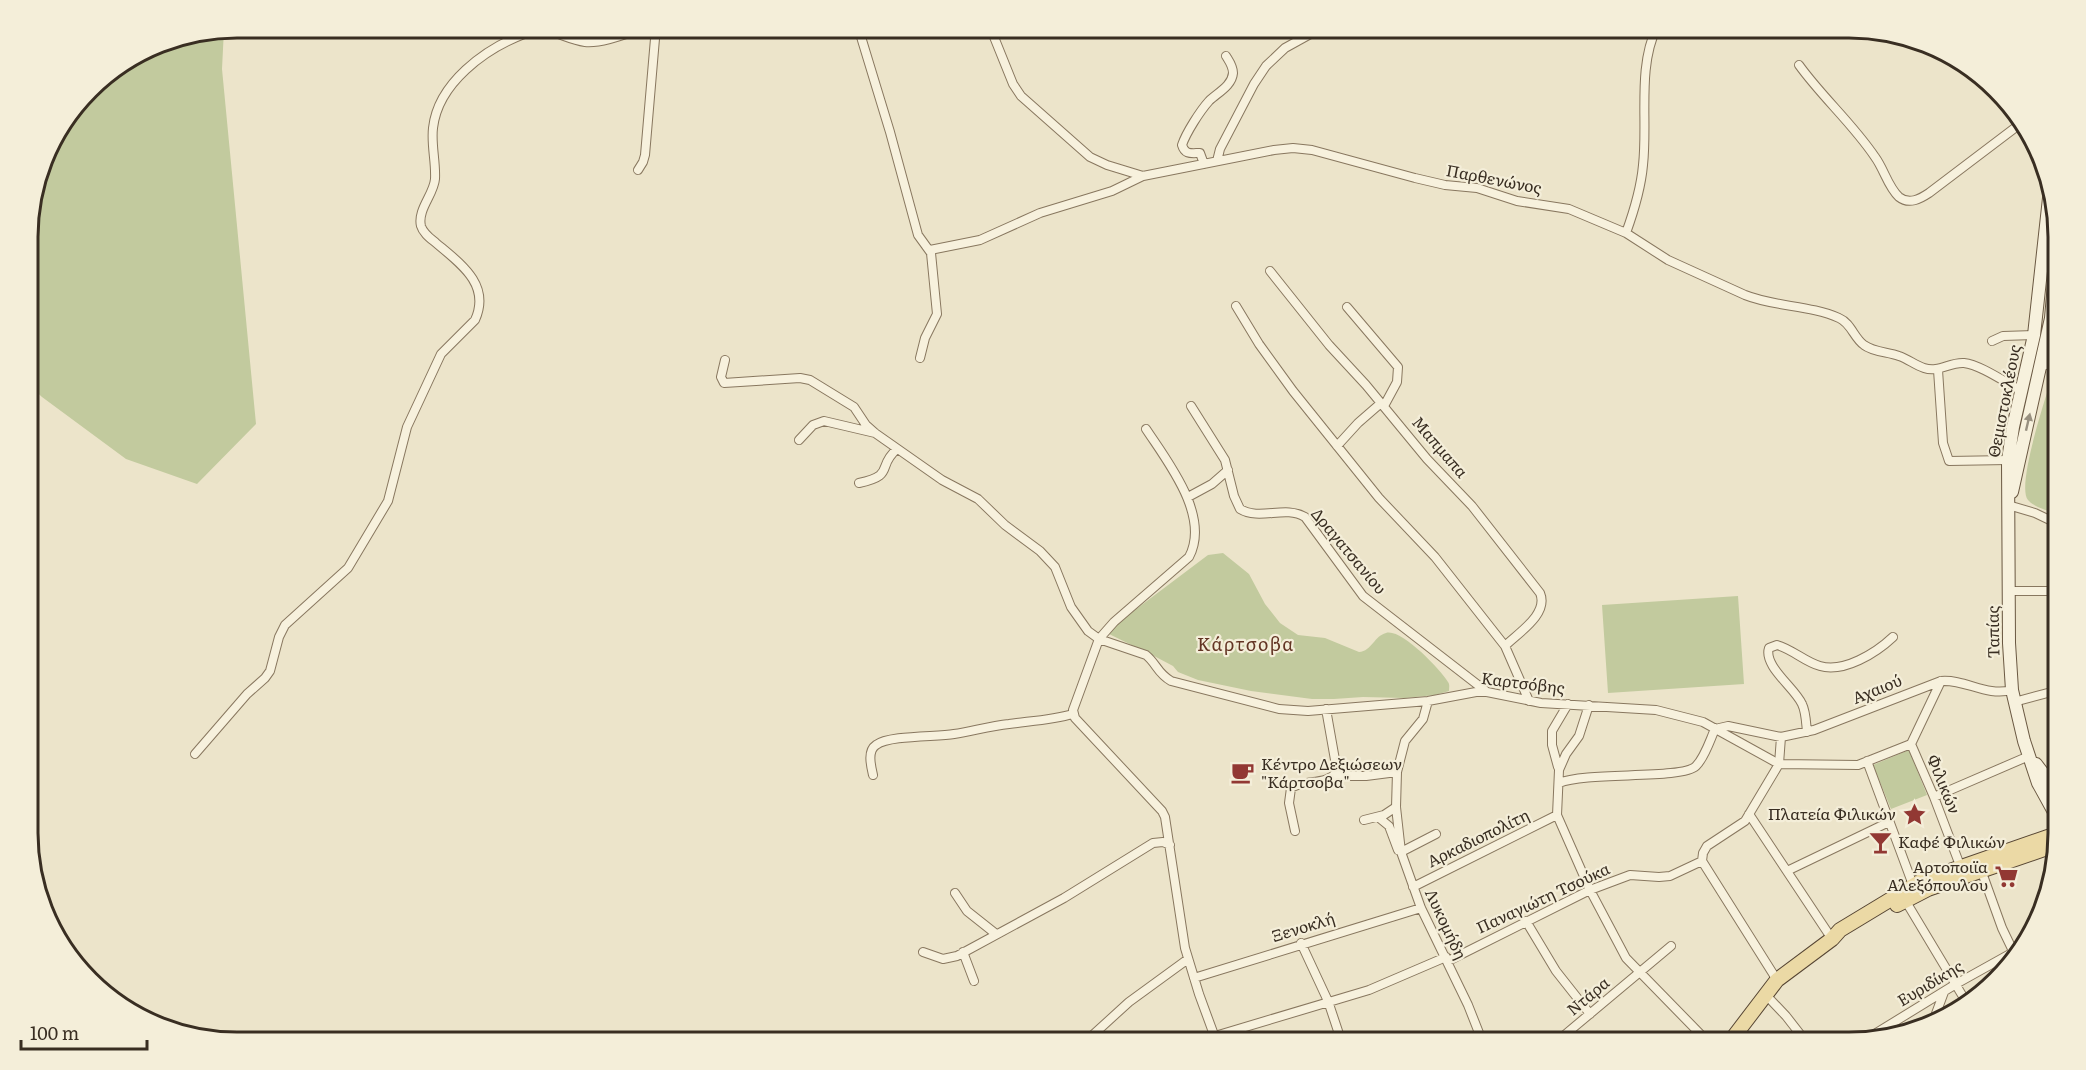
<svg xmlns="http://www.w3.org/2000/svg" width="2086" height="1070" viewBox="0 0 2086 1070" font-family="Literata,serif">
<rect width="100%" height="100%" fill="#ece4ca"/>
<path fill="#c2ca9e" d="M224 29 222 69 256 424 197 484 126 459 42 397 28 384 27 222 48 144 98 79 157 43Z
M2058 359V514C2049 511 2035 508 2028 500 2015 485 2051 381 2058 359Z
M1223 553 1249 574 1265 604 1280 623 1298 635 1325 638 1359 652C1372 651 1374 636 1386 633 1401 628 1440 669 1448 682 1450 685 1449 687 1449 691L1435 695 1405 698 1363 697 1334 699H1312L1251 691 1198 680 1178 672 1173 666 1156 657 1109 634 1115 625 1208 555Z
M1738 596 1744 684 1608 693 1602 605Z
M1909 750 1927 795 1891 809 1873 765Z"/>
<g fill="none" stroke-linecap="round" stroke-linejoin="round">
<defs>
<path id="street" d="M696 27 719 30 733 27
M858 27 890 132 918 235 931 253 937 314 925 338 920 358
M990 27 1013 84 1021 96 1090 157 1107 165 1143 176 1274 150 1293 148 1312 150 1415 178 1445 185 1477 188 1517 201 1569 209 1626 233 1668 260 1745 295C1775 307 1810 305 1839 318 1851 323 1854 338 1864 345 1873 352 1888 352 1899 356 1908 359 1915 365 1924 368 1939 373 1949 362 1964 363 1981 365 2006 383 2022 391
M1799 65C1822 97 1853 124 1875 157 1884 169 1888 187 1899 197 1909 205 1920 199 1929 193L2024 121
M1217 161 1220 149 1254 84 1266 66 1285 48 1323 27
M1204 164 1200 153C1191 153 1185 155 1182 145 1186 133 1200 111 1209 101 1217 93 1232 86 1233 73 1233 66 1229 61 1226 56
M638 170 643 162 645 155 656 27
M1626 233C1634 211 1641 188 1643 165 1648 121 1637 67 1657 27
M930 250 980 240 1040 213 1112 191 1143 176
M1270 271 1329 345 1366 385 1427 459 1472 506 1540 593C1549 614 1518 633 1505 646
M1236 306 1259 344 1293 391 1379 498 1435 557 1505 646 1529 701
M1347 307 1398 367 1397 382 1384 406
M1992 341 2003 336 2034 335
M725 360 721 377 724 383 800 378 810 380 854 407 866 425 875 433 942 480 978 499 1005 525 1040 551 1055 567 1071 607 1088 631 1099 639 1146 655C1157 664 1157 673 1171 681L1279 709 1308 711 1428 701 1476 692H1487L1541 703 1656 710 1703 722 1779 764 1858 765 1911 744
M2045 365 2058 343
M1938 370 1943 443 1949 461 2008 460
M1191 406 1225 460 1234 496 1240 509C1260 521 1285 505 1305 517L1363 596 1487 692
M1146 429C1167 461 1211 516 1189 557L1114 622 1099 639 1073 710 1075 718 1162 811 1165 817 1185 948 1199 994 1217 1043
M799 440 813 425 824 421 875 433
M1337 446 1358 423 1381 403
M859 483C896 475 876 467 897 449
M1188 497 1212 484 1228 470
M2008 505 2035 513 2058 524
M2009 591H2058
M1428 701 1423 719 1405 741 1397 772 1396 807 1401 852 1421 908 1468 1005 1483 1043
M2014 702 2059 690
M1589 705 1579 736 1566 754 1559 770 1557 815 1590 890 1626 958 1709 1043
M1807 732C1806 723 1806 712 1802 704 1795 688 1763 666 1769 648L1777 645C1792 649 1805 662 1820 666 1844 673 1876 653 1893 637
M1911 744 1934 797 1961 868
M1911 744 1941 681
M195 754 247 694 265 678 270 671 279 637 285 625 348 568 388 501 407 427 441 354 475 320C491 285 461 264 436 243 430 238 423 233 421 226 417 210 434 194 435 179 436 162 431 145 433 128 438 83 485 49 524 34 550 24 562 39 585 42 602 44 631 32 647 27
M1867 761 1913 885
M1558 767 1552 745V731L1568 704
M873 775C871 766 867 751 876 745 889 735 937 737 954 734 973 731 990 726 1009 724 1031 721 1052 720 1073 714
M1334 776H1366L1397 772
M1559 783C1586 771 1682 780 1696 766 1705 757 1710 740 1715 729L1728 726 1781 737
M1934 797 2029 756
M1749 814 1832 939
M1378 817 1389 826 1398 850
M1364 820 1384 815 1396 807
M1295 831 1289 803 1291 788C1304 779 1328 786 1337 771L1326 709
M1401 852 1436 834
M1702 861 1703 853 1707 846 1745 821 1779 764 1781 737 1814 730 1941 681C1966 679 1986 697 2012 690
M1702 861 1777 980
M1980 867 2002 928 2014 953
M1787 871 1889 822
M1413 887 1557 815
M955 893 967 911 996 934
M1905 900 1968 1005
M1526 921 1556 971 1590 1014
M1301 943 1328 1001 1342 1043
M923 952 943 959 957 956 1064 898 1153 843 1163 842 1170 845
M963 952 974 981
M1448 961 1590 890 1630 875 1659 877 1670 876 1702 861
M1194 978 1421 908
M1766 995 1786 1016 1807 1043
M1934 1019 1944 992
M1215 1036 1369 990 1446 957
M1084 1043 1129 1002 1188 959
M1555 1043 1671 946
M1860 1043 1956 984 2017 950"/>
<path id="secondary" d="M2050 189 2034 335 2013 427 2008 460 2009 643 2012 690 2024 741 2038 783 2059 821
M2012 492 2051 318 2057 250
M2036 764 2059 794"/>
<path id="primary" d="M1897 905 1928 889 2056 845
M1729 1043 1777 980 1832 939 1840 930 1921 881 2059 833"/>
</defs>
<use href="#street" stroke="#88775f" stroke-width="10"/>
<use href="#secondary" stroke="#6a5842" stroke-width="14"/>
<use href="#primary" stroke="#564533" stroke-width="16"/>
<use href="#street" stroke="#f7f1dd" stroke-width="8"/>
<use href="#secondary" stroke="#f7f1dd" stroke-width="12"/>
<use href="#primary" stroke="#ebd9a5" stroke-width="14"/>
</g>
<defs><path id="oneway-solid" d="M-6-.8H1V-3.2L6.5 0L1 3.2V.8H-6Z" transform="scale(1.5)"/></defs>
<use fill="#989080" href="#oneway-solid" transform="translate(2028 422) rotate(-77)"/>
<defs>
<symbol id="cafe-bare" viewBox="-9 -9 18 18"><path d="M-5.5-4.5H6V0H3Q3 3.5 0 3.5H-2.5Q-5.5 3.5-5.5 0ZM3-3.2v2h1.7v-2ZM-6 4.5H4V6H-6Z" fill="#923833" stroke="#f4eed9" stroke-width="2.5" paint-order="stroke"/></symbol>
<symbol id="sight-bare" viewBox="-9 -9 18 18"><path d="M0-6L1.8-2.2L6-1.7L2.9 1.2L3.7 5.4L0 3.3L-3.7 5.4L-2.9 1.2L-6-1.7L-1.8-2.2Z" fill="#923833" stroke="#f4eed9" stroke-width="2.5" paint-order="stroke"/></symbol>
<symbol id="bar-bare" viewBox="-9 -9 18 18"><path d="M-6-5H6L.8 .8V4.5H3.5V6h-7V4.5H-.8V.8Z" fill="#923833" stroke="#f4eed9" stroke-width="2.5" paint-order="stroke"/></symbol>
<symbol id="supermarket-bare" viewBox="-9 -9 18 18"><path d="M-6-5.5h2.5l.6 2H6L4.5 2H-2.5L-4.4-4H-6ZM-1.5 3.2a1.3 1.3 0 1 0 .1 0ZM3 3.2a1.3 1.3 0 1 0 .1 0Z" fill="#923833" stroke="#f4eed9" stroke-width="2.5" paint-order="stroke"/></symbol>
</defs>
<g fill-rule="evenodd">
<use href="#cafe-bare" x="1226" y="756" width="33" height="33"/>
<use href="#sight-bare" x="1898" y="798" width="33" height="33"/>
<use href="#bar-bare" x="1864" y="826" width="33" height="33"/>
<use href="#supermarket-bare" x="1990" y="860" width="33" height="33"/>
</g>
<g text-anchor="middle" stroke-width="4.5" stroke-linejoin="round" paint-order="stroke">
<g font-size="16" fill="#392e22" stroke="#f4eed9">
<text transform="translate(1494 179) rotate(11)" y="6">Παρθενώνος</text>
<text transform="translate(2004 401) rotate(-79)" y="6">Θεμιστοκλέους</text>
<text transform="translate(1440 447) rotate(49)" y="6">Μαπμαπα</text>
<text transform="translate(1349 551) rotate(50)" y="6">Δραγατσανίου</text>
<text transform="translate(1993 632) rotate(-91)" y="6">Ταπίας</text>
<text transform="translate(1523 683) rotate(7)" y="6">Καρτσόβης</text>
<text transform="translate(1877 689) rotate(-22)" y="6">Αχαιού</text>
<text transform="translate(1944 784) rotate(68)" y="6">Φιλικών</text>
<text transform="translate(1478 838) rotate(-26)" y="6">Αρκαδιοπολίτη</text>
<text transform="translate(1543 898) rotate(-25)" y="6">Παναγιώτη Τσούκα</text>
<text transform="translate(1446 924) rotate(65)" y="6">Λυκομήδη</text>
<text transform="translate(1303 927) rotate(-17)" y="6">Ξενοκλή</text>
<text transform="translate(1930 983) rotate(-31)" y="6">Ευριδίκης</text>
<text transform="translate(1588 996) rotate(-40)" y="6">Ντάρα</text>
</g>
<g font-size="16" fill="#392e22" stroke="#f4eed9" text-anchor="start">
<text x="1261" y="770">Κέντρο Δεξιώσεων<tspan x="1261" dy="18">"Κάρτσοβα"</tspan></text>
<text x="1896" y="820" text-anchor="end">Πλατεία Φιλικών</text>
<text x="1898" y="848">Καφέ Φιλικών</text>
<text x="1988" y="873" text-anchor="end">Αρτοποιϊα<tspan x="1988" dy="18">Αλεξόπουλου</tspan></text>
</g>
<g font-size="18" letter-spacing="1.5" fill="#633524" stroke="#f4eed9">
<text x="1246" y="651">Κάρτσοβα</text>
</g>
</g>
<path d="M0 0H2086V1070H0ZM237 38H1849A199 199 0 0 1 2048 237V833A199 199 0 0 1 1849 1032H237A199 199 0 0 1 38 833V237A199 199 0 0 1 237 38Z" fill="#f4eed9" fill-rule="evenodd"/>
<path fill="none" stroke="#392e22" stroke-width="3" d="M237 38H1849A199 199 0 0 1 2048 237V833A199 199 0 0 1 1849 1032H237A199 199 0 0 1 38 833V237A199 199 0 0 1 237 38Z"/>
<path d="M21 1040v9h126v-9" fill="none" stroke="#392e22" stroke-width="3"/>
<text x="30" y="1040" font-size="18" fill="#392e22" stroke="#f4eed9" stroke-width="4.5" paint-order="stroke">100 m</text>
</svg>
